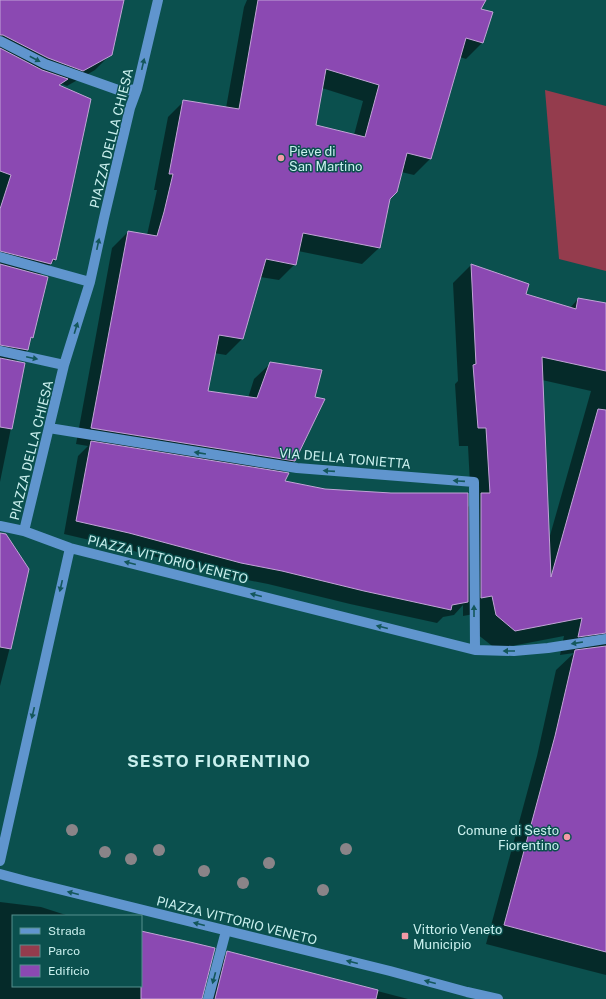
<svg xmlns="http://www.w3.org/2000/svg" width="606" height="999" viewBox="0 0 606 999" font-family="'Public Sans',sans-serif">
<rect width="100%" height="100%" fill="#0b504e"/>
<path fill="#943c4d" d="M545 90 606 106V271L559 259Z"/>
<path fill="#0007" fill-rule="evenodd" d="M0 0H123L111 54 95 70 67 86 62 84 60 86 70 196 55 260 39 276 32 337 29 340 27 350 15 362 24 364 0 482Z
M247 0H477L480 9 482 43 466 59 460 57 430 159 414 175 401 172 389 198 379 248 362 264 298 251 295 264 279 280 260 277 242 339 226 355 214 353 207 392 248 398 254 379 271 363 294 461 282 473 284 482 325 490 467 508 471 504 468 446H459L455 384 458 381 453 283 471 265 525 295 570 308 578 299 606 304V975L486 944 537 756 556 670 574 653 560 655 564 636 496 649 477 634 474 614 463 616V605L454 615 443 617 437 623 350 604 268 584 227 576 115 546 64 534 78 456 88 446 76 444 112 248 128 232 147 235 157 190H154L168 117 184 101 226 108 244 7ZM322 88 363 101 354 135 315 126ZM542 380 591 391 549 539Z
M0 547 28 569 9 651 0 686Z
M0 902 41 907 69 916H13V986H141V932L201 999H0Z
M228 952 408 999H204L212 968Z"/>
<path fill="#8b49b2" stroke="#c2a4d7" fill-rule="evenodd" d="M0 0H124L112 55 83 71 48 58 3 35H0Z
M258 0H486L481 9 493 12 483 43 466 38 431 159 407 153 397 192 390 199 380 248 303 233 296 265 266 259 243 339 219 335 208 391 257 398 270 362 322 370 315 397 325 399 295 461 91 428 128 231 157 236 164 212 173 174H169L183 100 239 109ZM326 69 379 85 365 137 316 125Z
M0 48 42 70 68 79 59 85 91 99 70 197 56 260 53 259 51 264 0 251V209L11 175 0 171Z
M0 264 48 277 33 338 31 337 28 350 0 345Z
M471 264 529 284 526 294 576 309 578 298 606 303V371L542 357 551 577 598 409 606 410V633L578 637 582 618 515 631 496 615 492 596 481 598V493H490L486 428H478L473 365 476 364Z
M0 358 25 363 12 429 0 427Z
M91 441 289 473 285 481 325 489 391 493H468V602L452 605 451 610 364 591 282 571 241 563 129 533 76 521Z
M0 533 6 534 29 569 11 649 0 647Z
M606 646V952L504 925 555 736 575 650Z
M141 931 190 942 215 948 202 999H141Z
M227 951 378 990 376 999H215Z"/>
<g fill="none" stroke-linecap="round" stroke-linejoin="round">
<path stroke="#6095ce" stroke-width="10" d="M0 41 45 64 121 91 137 89
M0 257 90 282
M0 351 64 365
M49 428 297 468 474 482 475 650
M0 526 24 531 70 548 475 650 514 651 548 648 606 639
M24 531 64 365 90 282 104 218 130 108 137 89 158 0
M0 861 70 548
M0 874 26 881 390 971 467 992 498 999
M208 999 226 931"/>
</g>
<g fill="#8a8488">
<circle cx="72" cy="830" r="6"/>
<circle cx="346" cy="849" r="6"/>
<circle cx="159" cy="850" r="6"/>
<circle cx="105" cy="852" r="6"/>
<circle cx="131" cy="859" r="6"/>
<circle cx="269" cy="863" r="6"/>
<circle cx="204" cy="871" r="6"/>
<circle cx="243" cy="883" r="6"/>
<circle cx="323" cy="890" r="6"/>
</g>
<defs><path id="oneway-solid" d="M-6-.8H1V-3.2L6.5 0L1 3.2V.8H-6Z"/></defs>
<g fill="#14575b">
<use href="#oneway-solid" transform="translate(35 59) rotate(28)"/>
<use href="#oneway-solid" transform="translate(143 64) rotate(-77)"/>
<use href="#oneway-solid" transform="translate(98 244) rotate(-78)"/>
<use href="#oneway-solid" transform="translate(76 328) rotate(-73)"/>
<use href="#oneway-solid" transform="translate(32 358) rotate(12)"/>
<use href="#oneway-solid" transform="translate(200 453) rotate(-171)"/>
<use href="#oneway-solid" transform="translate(329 471) rotate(-176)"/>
<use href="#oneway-solid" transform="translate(459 481) rotate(-176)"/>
<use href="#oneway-solid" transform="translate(130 563) rotate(-166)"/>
<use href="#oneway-solid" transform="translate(61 586) rotate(103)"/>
<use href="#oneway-solid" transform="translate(256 595) rotate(-166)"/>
<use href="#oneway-solid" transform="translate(474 611) rotate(-90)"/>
<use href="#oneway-solid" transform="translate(382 627) rotate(-166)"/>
<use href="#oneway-solid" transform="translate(577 643) rotate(171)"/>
<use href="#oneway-solid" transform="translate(509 651) rotate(-180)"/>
<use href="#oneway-solid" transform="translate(33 713) rotate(103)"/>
<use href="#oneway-solid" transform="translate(73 893) rotate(-166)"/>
<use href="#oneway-solid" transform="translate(199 924) rotate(-166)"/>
<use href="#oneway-solid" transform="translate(352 962) rotate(-166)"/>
<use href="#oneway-solid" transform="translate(214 978) rotate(105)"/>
<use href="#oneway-solid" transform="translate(430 982) rotate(-165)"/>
</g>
<g fill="#f49aa6" stroke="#0b504e" stroke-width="1.5">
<circle cx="281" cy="158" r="4"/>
<circle cx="567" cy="837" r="4"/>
<rect x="401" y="932" width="8" height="8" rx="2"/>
</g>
<g text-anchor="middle" stroke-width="3" stroke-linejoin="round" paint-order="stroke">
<g font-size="13" fill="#caf0ee" stroke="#0b504e">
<text transform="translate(111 138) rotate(-76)" y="5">PIAZZA DELLA CHIESA</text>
<text transform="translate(31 450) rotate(-76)" y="5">PIAZZA DELLA CHIESA</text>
<text transform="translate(345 458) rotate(5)" y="5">VIA DELLA TONIETTA</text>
<text transform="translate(168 559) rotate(14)" y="5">PIAZZA VITTORIO VENETO</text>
<text transform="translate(237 920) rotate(14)" y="5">PIAZZA VITTORIO VENETO</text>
</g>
<g font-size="13" fill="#caf0ee" stroke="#0b504e" text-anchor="start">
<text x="289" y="156">Pieve di<tspan x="289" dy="15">San Martino</tspan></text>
<text x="559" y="835" text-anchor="end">Comune di Sesto<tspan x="559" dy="15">Fiorentino</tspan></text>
<text x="413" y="934">Vittorio Veneto<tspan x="413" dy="15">Municipio</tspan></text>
</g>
<g font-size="17" font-weight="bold" letter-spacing="1" fill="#caf0ee" stroke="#0b504e">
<text x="219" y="767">SESTO FIORENTINO</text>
</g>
</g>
<rect x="12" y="915" width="130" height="72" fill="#0b504e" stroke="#57908e"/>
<rect x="20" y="928" width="20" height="6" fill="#6095ce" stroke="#57908e"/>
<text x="48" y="935" font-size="12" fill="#caf0ee">Strada</text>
<rect x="20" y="945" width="20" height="12" fill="#943c4d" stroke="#57908e"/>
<text x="48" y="955" font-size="12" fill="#caf0ee">Parco</text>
<rect x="20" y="965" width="20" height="12" fill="#8b49b2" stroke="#57908e"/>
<text x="48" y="975" font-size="12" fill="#caf0ee">Edificio</text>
</svg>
